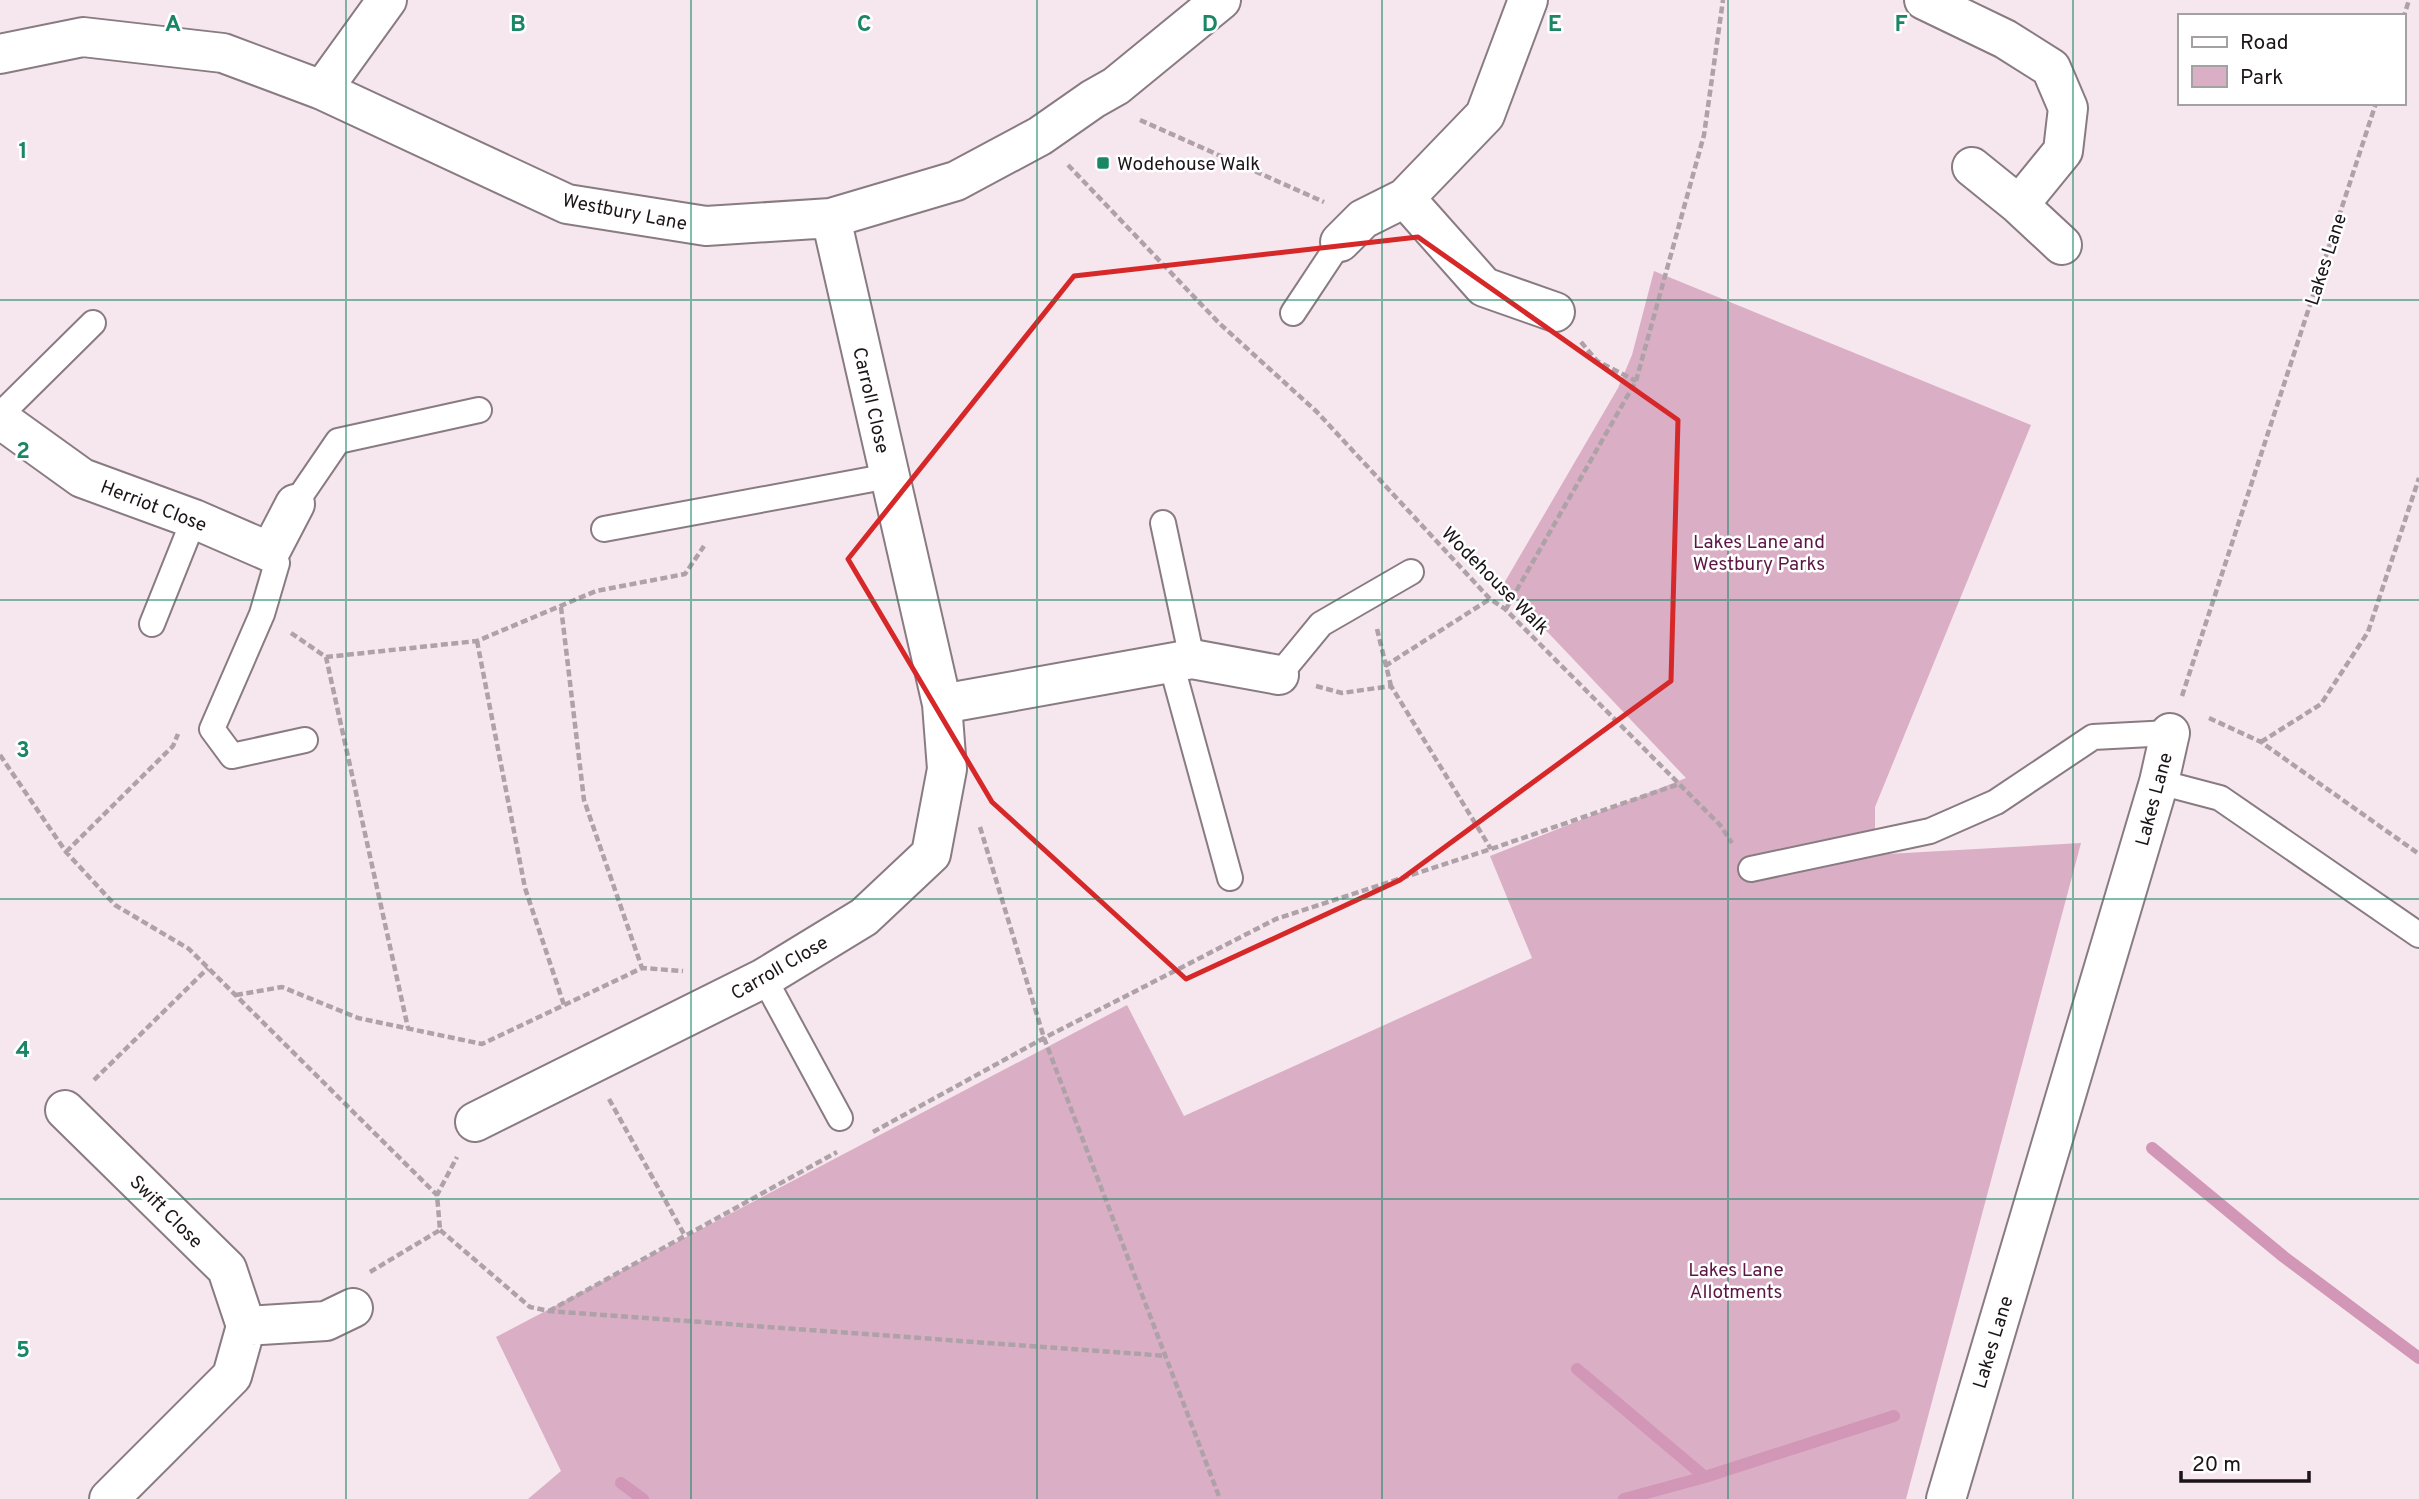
<svg xmlns="http://www.w3.org/2000/svg" width="2419" height="1499" viewBox="0 0 2419 1499" font-family="Overpass,sans-serif">
<rect width="100%" height="100%" fill="#f6e6ee"/>
<path fill="#daafc5" d="M1654 271 2031 425 1875 807V829L1852 856 2081 843 1906 1499H528L561 1471 496 1337 1127 1005 1184 1116 1532 958 1490 856 1686 778 1503 585 1618 388 1632 355Z"/>
<g fill="none" stroke-linecap="round" stroke-linejoin="round">
<path stroke="#d296b6" stroke-width="12" d="M2152 1148 2284 1257 2419 1358
M1577 1369 1705 1477
M621 1483 643 1499
M1624 1499 1705 1477 1894 1416"/>
<defs>
<path id="service" d="M1293 313 1340 242
M0 415 93 323
M295 504 338 441 479 410
M1163 523 1192 659
M604 529 889 476
M270 552 277 563 262 614 212 729 232 756 305 740
M152 624 194 519
M1171 663 1230 878
M1279 675 1321 624 1411 572
M2159 782 2220 798 2419 935
M1751 869 1930 831 1996 802 2093 737 2170 733
M764 978 840 1118"/>
<path id="minor" d="M1924 0 2005 39 2051 68 2068 108 2063 151 2019 205
M0 54 83 37 223 53 322 90 567 204 706 226 831 218 956 181 1040 136 1093 99 1116 86 1221 0
M322 90 387 0
M1972 167 2019 205 2062 245
M1405 198 1484 287 1555 312
M1340 242 1363 219 1405 198 1485 115 1528 0
M0 419 82 478 194 519 270 552 295 504
M942 704 1192 659 1279 675
M65 1110 227 1269 246 1326 232 1376 109 1499
M475 1122 764 978 864 917 931 854 947 769 942 704 831 218
M246 1326 326 1321 353 1308
M1946 1499 2159 782 2170 733"/>
</defs>
<use href="#service" stroke="#897b82" stroke-width="28"/>
<use href="#minor" stroke="#897b82" stroke-width="42"/>
<path stroke="#aea1a8" stroke-width="4.5" stroke-dasharray="7 3.5" stroke-linecap="butt" d="M2403 19 2409 0
M1140 120 1324 202
M1068 165 1219 323 1317 412 1490 599 1505 609 1720 825 1732 843
M1581 342 1597 361 1636 381
M561 607 584 800 642 968
M1506 609 1636 381 1704 135 1723 0
M1377 629 1391 686
M291 633 326 657 408 1028
M477 641 525 888 564 1005
M326 657 477 641 596 591 685 574 704 546
M1385 666 1490 599
M1316 686 1342 693 1391 686 1491 849
M2182 696 2376 103
M2209 718 2261 742 2419 854
M2261 742 2321 704 2368 632 2419 478
M0 755 66 852 115 905 189 949 437 1195
M980 827 1044 1038 1220 1499
M66 852 173 746 178 734
M236 995 282 987 358 1018 482 1044 642 968 683 971
M94 1080 208 968
M609 1099 685 1236
M873 1132 1044 1038 1276 919 1491 849 1679 784
M440 1230 530 1307 549 1311 1167 1356
M370 1272 440 1230 437 1195 457 1157
M549 1311 837 1152"/>
<use href="#service" stroke="#fff" stroke-width="24"/>
<use href="#minor" stroke="#fff" stroke-width="38"/>
</g>
<path fill="none" stroke="#d62828" stroke-width="5" stroke-linejoin="round" d="M1418 237 1678 420 1671 681 1400 880 1186 979 992 802 848 559 1074 276Z"/>
<path fill="none" stroke="#1a8664" stroke-width="2" stroke-opacity="0.55" d="M346 0V1499M691 0V1499M1037 0V1499M1382 0V1499M1728 0V1499M2073 0V1499M0 300H2419M0 600H2419M0 899H2419M0 1199H2419"/>
<rect fill="#1a8664" stroke="#fff" stroke-width="2.5" x="1096" y="156" width="14" height="14" rx="3.5"/>
<g text-anchor="middle" stroke-width="5" stroke-linejoin="round" paint-order="stroke">
<g font-size="19" fill="#1b1518" stroke="#fff" text-anchor="start">
<text x="1117" y="170">Wodehouse Walk</text>
</g>
<g font-size="19" fill="#1b1518" stroke="#fff">
<text transform="translate(625 211) rotate(11)" y="7">Westbury Lane</text>
<text transform="translate(2325 259) rotate(-72)" y="7">Lakes Lane</text>
<text transform="translate(872 400) rotate(77)" y="7">Carroll Close</text>
<text transform="translate(154 505) rotate(21)" y="7">Herriot Close</text>
<text transform="translate(1496 580) rotate(45)" y="7">Wodehouse Walk</text>
<text transform="translate(2153 799) rotate(-75)" y="7">Lakes Lane</text>
<text transform="translate(779 967) rotate(-30)" y="7">Carroll Close</text>
<text transform="translate(167 1211) rotate(45)" y="7">Swift Close</text>
<text transform="translate(1992 1342) rotate(-73)" y="7">Lakes Lane</text>
</g>
<g font-size="19" fill="#5c1643" stroke="#fff">
<text x="1759" y="548">Lakes Lane and<tspan x="1759" dy="22">Westbury Parks</tspan></text>
<text x="1736" y="1276">Lakes Lane<tspan x="1736" dy="22">Allotments</tspan></text>
</g>
</g>
<g font-size="23" text-anchor="middle" font-weight="bold" fill="#1a8664" stroke="#fff" stroke-width="5" stroke-linejoin="round" paint-order="stroke">
<text x="173" y="31">A</text>
<text x="518" y="31">B</text>
<text x="864" y="31">C</text>
<text x="1210" y="31">D</text>
<text x="1555" y="31">E</text>
<text x="1901" y="31">F</text>
<text x="23" y="158">1</text>
<text x="23" y="458">2</text>
<text x="23" y="757">3</text>
<text x="23" y="1057">4</text>
<text x="23" y="1357">5</text>
</g>
<rect x="2178" y="14" width="228" height="91" fill="#ffffff" stroke="#a4a1a3" stroke-width="2"/>
<rect x="2192" y="37" width="35" height="10" fill="#ffffff" stroke="#a4a1a3" stroke-width="2"/>
<text x="2240" y="49" font-size="21" fill="#1b1518">Road</text>
<rect x="2192" y="66" width="35" height="21" fill="#daafc5" stroke="#a4a1a3" stroke-width="2"/>
<text x="2240" y="84" font-size="21" fill="#1b1518">Park</text>
<path d="M2181 1471v10h128v-10" fill="none" stroke="#1b1518" stroke-width="3.5"/>
<text x="2192" y="1471" font-size="21" fill="#1b1518" stroke="#ffffff" stroke-width="5" paint-order="stroke">20 m</text>
</svg>
